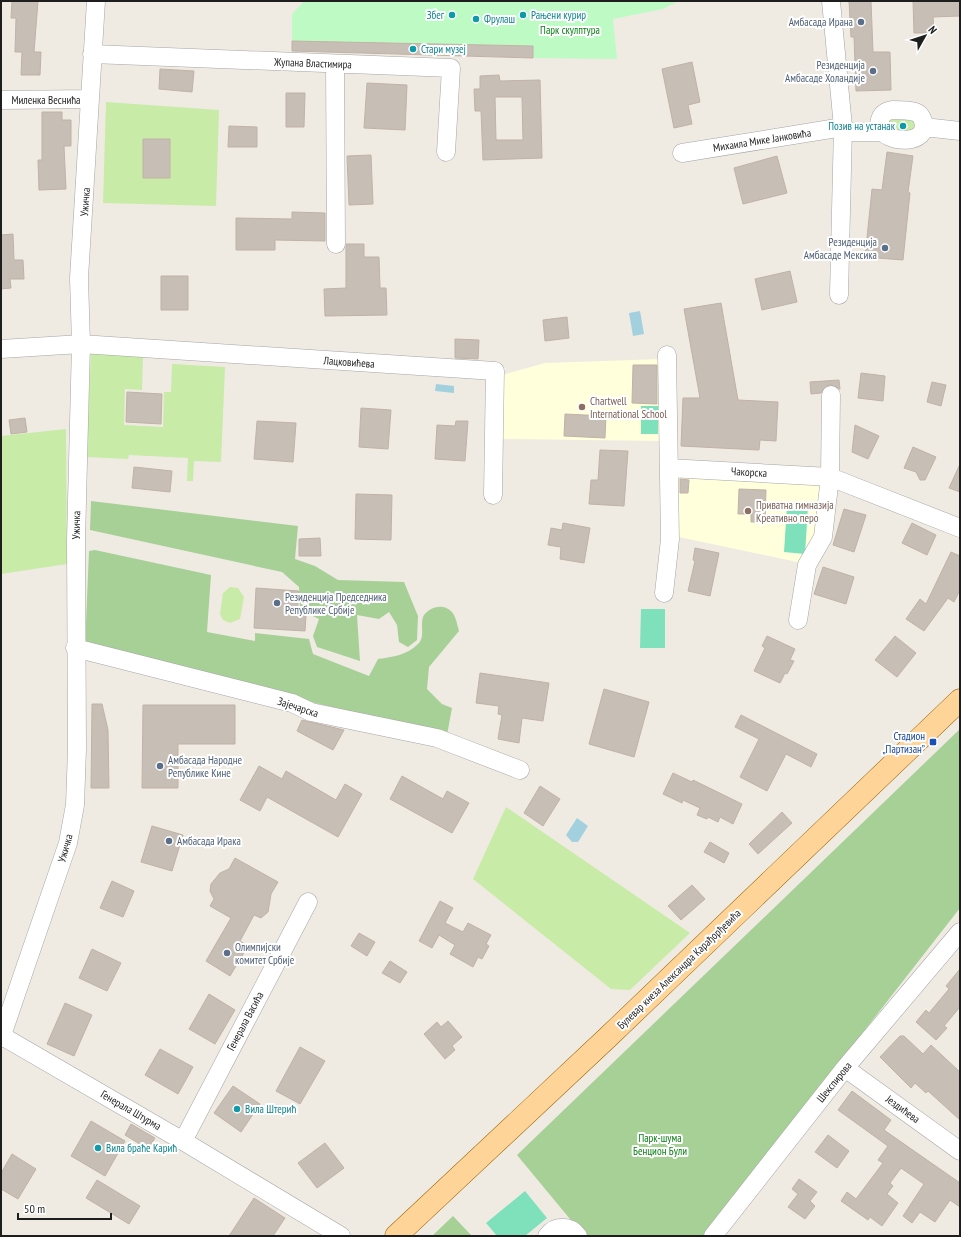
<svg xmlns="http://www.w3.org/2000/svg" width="961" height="1237" viewBox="0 0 961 1237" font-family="'PT Sans Narrow',sans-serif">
<rect width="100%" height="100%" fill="#efebe3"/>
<path fill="#ffffdc" d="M662 359 664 441 499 439 502 375 545 363Z
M678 478 821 482 820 528 802 563 674 536Z"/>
<path fill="#c8eba7" d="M106 102 219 110 216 206 103 203Z
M891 118 915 121V131L889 130 888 121Z
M91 352 143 354 142 390 125 389 124 425 163 427 164 392H171L172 364 225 367 221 462 194 461 193 481H187L188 458 129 455 128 459 86 457Z
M66 429 67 564 1 574V436Z
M230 587 238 588 244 597 240 619 230 623 223 620 220 614 223 593Z
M506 807 690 933 630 990 611 989 473 879Z"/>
<path fill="#a7d096" d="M91 501 298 526 295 559 315 566 338 580 404 582 418 616 417 640 408 647 399 642 397 625 389 612 379 619 357 615 360 661 317 647 313 636 319 619 300 610 299 587 282 572 90 530Z
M95 550 211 575 207 632 255 641V633L309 639 313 654 369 676 378 659C393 657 407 655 418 644 426 637 419 624 424 615 430 607 443 603 451 611 456 616 457 624 459 631L429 667 427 689 442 704 452 708 447 735 85 647 89 551Z
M960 729V908L704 1236H584L517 1155Z
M453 1216 472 1236H432Z"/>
<path fill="#befbc4" d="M304 1H679L663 9 613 19 617 59 533 58V46L292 41V14Z"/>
<path fill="#7ee1bc" d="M641 406H658V434H641Z
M787 506 808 507 805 554 784 552Z
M641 609H665V648H640Z
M525 1191 547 1218 525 1236H497L486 1223Z"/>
<path fill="#a2d0de" d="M640 311 644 334 633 336 629 313Z
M436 384 454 386V393L435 391Z
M577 818 588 826 578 842H572L566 835Z"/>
<path fill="#c7beb6" stroke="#c1b2a5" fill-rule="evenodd" d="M12 1H38L34 52H41L40 75H21L22 52H15L16 18H11Z
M849 1H871L873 52H890L891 90 856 91 854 37H851Z
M913 1H960V16L933 17 934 33H914Z
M292 41 533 46V58L292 51Z
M692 62 700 102 688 105 692 124 674 128 662 69Z
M160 69 194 71 192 92 159 89Z
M499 75 500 81 540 80 542 158 483 160 481 111H475L474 89H480V76ZM495 97H522L523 140H496Z
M367 83 407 85 405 130 364 128Z
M286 93H305L304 127H286Z
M42 112H62V120H71V146H64L66 189 39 190 38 160H42Z
M229 126 257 127V147H228Z
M143 139H170V178H143Z
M887 152 913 156 908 192 910 193 903 260 865 257 872 189 882 190Z
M371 155 373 204 349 205 347 156Z
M777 156 787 193 743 204 734 168Z
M292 212 325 213V241L275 240V250H236V218L292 219Z
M13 234 14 260H23L24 279H10L11 288 1 289V235Z
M346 244H364V257H379L380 288H386L387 315 325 316 324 289 346 288Z
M790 271 797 302 762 310 755 279Z
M161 276H188V310H161Z
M721 303 738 400 778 402 776 441 760 440 759 450 681 446 683 398H700L684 309Z
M567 317 569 338 545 341 543 320Z
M455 339 479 340 478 359 455 358Z
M633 365H657V404L632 403Z
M861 373 885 376 883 401 858 398Z
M839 380 840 389 831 385 826 386 821 393 811 394 810 382Z
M932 382 946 385 941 406 927 402Z
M127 392 162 394 161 424 126 422Z
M361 408 391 410 388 449 359 447Z
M565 414 606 416 605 438 564 436Z
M25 418 27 432 11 434 9 420Z
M257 421 296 423 293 462 254 459Z
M456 421H468L465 461 435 459 437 425 455 426Z
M855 425 879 436 868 459 852 452Z
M913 447 936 457 925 480H920L916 472 904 468Z
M600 450 628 451 624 506 589 504 591 480H598Z
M960 464V492L949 488Z
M134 467 172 471 170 492 132 488Z
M680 479 689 480 688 493H680Z
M739 489 766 490 765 522H751V514H738Z
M356 494 392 495 391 540 355 539Z
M844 509 866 515 854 552 833 545Z
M563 523 590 528 584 563 560 559 561 547 548 545 551 528 562 530Z
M912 523 936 535 927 555 902 543Z
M320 538 321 556H299V539Z
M695 548 719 553 710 596 688 591 695 561 693 560Z
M951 552 960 556V590L954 602 948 598 924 631 906 619 920 599 926 604Z
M823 567 854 577 846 604 814 594Z
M256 588 299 591 297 615 306 616 305 631 254 628Z
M767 636 795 649 790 660 794 661 787 674 785 673 780 683 754 671 765 648 762 646Z
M895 636 916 653 897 677 875 660Z
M480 673 549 683 543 721 522 718 519 743 498 739 502 715 498 714 499 706 476 703Z
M604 689 649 702 634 757 589 744Z
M92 704H102L108 730 109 788H91Z
M143 705H235V744H178V788H142Z
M741 715 817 754 811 767 786 754 767 791 740 777 759 739 735 727Z
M302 720 344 730 333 750 297 731Z
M259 766 282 779 286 771 336 800 345 784 362 794 338 837 267 797 260 811 240 800Z
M673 773 692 782 693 780 742 804 733 824 720 817 718 822 708 817 707 819 697 815 700 808 683 800 682 803 663 794Z
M402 776 443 799 447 791 469 803 452 833 390 799Z
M540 786 560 799 543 826 524 813Z
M782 812 792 823 758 854 749 844Z
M152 826 183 835 172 871 141 862Z
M710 842 729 853 724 863 704 852Z
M235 858 278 882 271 894 268 912 261 918 254 915 240 941 248 946 230 976 206 961 231 918 210 906 214 899 210 891 211 884 220 873 229 869Z
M112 881 134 891 123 917 100 908Z
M692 885 705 899 681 920 668 906Z
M440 901 453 908 445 923 463 932 468 923 491 935 486 944 489 946 482 959 478 957 473 967 450 954 455 945 439 935 432 948 419 941Z
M359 933 375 942 367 956 351 946Z
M92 949 121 963 107 991 79 978Z
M390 961 407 972 400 983 382 973Z
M960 969V1007L944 1026 947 1028 936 1040 916 1022 926 1010 929 1013 949 989 946 986Z
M209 994 235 1010 215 1044 189 1029Z
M65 1003 92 1015 74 1056 47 1044Z
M448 1021 462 1037 452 1046 455 1050 445 1059 424 1034 437 1022 441 1027Z
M900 1036H904L923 1054 931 1045 960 1072V1120L928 1091 926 1093 915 1083 911 1088 880 1057Z
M300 1047 325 1061 300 1104 276 1091Z
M160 1049 193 1067 178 1094 145 1075Z
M233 1086 260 1104 241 1132 214 1113Z
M852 1091 891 1120 884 1130 960 1183V1207L950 1200 935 1222 920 1212 912 1223 903 1216 924 1184 901 1168 890 1183 893 1186 887 1194 898 1203 882 1226 870 1217 868 1220 841 1201 847 1192 856 1199 883 1163 878 1160 888 1146 838 1110Z
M91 1121 125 1141 105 1176 71 1156Z
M131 1124 155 1138 148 1149 125 1135Z
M828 1135 849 1151 837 1168 815 1152Z
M325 1143 344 1168 317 1188 298 1163Z
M12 1154 36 1169 18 1199 1 1189V1173Z
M799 1179 817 1192 810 1201 815 1206 805 1219 788 1207 798 1194 792 1189Z
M97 1180 140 1206 129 1224 86 1198Z
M254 1198 285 1218 273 1236H229Z"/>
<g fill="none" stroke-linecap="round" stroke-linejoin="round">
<defs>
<path id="minor" d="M831 1 843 127 839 295
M92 54 451 68 446 152
M335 64 336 244
M1 100 90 99
M893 110C900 110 908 110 915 112 919 113 922 117 923 121 930 145 887 145 879 127 879 117 883 111 893 110Z
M924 127 960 131
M843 132H881
M682 153 843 127
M1 349 81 344 495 371 493 495
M669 468 830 477 960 528
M664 593 670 539 667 355
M798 620 807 565 823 537 830 477 831 395
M75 648 292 703 311 712 437 738 520 770
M2 1036 183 1141 341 1236
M1 1038 68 843 75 805 77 749 76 541 81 344 79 278 96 1
M845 1068 960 1151
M183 1141 308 902
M547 1236C555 1225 570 1225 578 1236
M713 1236 845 1068 960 932"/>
<path id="major" d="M396 1236 607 1038 960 700"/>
</defs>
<use href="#minor" stroke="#a5a5a5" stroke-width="19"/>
<use href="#major" stroke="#976700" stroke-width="23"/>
<use href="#minor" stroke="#fff" stroke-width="18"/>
<use href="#major" stroke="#ffd499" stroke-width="22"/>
</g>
<g fill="#0f9aa8" stroke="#fff" stroke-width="1.5">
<circle cx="452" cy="15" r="4"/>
<circle cx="523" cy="15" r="4"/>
<circle cx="476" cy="19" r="4"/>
<circle cx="413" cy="49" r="4"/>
<circle cx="903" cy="126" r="4"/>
<circle cx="237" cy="1109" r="4"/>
<circle cx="98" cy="1148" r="4"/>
</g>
<g fill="#5c6f8a" stroke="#fff" stroke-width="1.5">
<circle cx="861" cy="22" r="4"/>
<circle cx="873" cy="71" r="4"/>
<circle cx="885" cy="248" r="4"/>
<circle cx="277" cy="603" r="4"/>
<circle cx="160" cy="766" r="4"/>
<circle cx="169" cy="841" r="4"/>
<circle cx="227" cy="953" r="4"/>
</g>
<g fill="#8d6e63" stroke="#fff" stroke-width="1.5">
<circle cx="582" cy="407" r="4"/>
<circle cx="748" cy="511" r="4"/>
</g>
<rect fill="#1a4fb4" stroke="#fff" stroke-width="1.5" x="929" y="738" width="8" height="8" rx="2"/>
<g text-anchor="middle" stroke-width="4" stroke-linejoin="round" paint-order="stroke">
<g font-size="11" fill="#0d838f" stroke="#fff" text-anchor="start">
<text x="444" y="19" text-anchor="end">Збег</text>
<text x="531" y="19">Рањени курир</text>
<text x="484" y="23">Фрулаш</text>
<text x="421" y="53">Стари музеј</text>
<text x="895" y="130" text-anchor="end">Позив на устанак</text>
<text x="245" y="1113">Вила Штерић</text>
<text x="106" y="1152">Вила браће Карић</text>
</g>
<g font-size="11" fill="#4e5e75" stroke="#fff" text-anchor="start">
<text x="853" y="26" text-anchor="end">Амбасада Ирана</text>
<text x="865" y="69" text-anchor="end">Резиденција<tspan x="865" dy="13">Амбасаде Холандије</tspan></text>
<text x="877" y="246" text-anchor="end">Резиденција<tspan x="877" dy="13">Амбасаде Мексика</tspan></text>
<text x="285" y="601">Резиденција Председника<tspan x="285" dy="13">Републике Србије</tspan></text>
<text x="168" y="764">Амбасада Народне<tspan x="168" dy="13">Републике Кине</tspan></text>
<text x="177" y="845">Амбасада Ирака</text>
<text x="235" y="951">Олимпијски<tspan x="235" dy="13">комитет Србије</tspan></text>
</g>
<g font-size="11" fill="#087f13" stroke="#fff">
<text x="570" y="34">Парк скулптура</text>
<text x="660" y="1142">Парк-шума<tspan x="660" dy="13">Бенцион Були</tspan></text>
</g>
<g font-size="11" fill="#1e1e1e" stroke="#fff">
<text transform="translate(313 63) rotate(2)" y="4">Жупана Властимира</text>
<text x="46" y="104">Миленка Веснића</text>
<text transform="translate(762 140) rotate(-9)" y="4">Михаила Мике Јанковића</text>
<text transform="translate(85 202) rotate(-86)" y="4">Ужичка</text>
<text transform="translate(349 362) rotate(4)" y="4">Лацковићева</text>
<text transform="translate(749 472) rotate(3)" y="4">Чакорска</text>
<text transform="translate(76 525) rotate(-89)" y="4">Ужичка</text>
<text transform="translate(298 707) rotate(18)" y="4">Зајечарска</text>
<text transform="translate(65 848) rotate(-74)" y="4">Ужичка</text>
<text transform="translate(679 969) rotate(-44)" y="4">Булевар кнеза Александра Карађорђевића</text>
<text transform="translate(245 1021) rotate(-62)" y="4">Генерала Васића</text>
<text transform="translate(834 1082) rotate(-51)" y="4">Шекспирова</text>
<text transform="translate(903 1109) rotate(36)" y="4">Јездићева</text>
<text transform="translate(131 1110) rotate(30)" y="4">Генерала Штурма</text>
</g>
<g font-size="11" fill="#785e54" stroke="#fff" text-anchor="start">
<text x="590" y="405">Chartwell<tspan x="590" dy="13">International School</tspan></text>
<text x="756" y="509">Приватна гимназија<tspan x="756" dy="13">Креативно перо</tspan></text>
</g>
<g font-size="11" fill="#164399" stroke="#fff" text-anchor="end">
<text x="925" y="740">Стадион<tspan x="925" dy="13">„Партизан”</tspan></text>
</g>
</g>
<rect width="961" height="1237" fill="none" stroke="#1e1e1e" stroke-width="4"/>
<g transform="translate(925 36) rotate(51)" stroke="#ffffff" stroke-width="3" paint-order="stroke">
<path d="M0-3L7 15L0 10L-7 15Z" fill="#1e1e1e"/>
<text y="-6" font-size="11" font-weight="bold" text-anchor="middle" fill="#1e1e1e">N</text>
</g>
<path d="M18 1213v6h93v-6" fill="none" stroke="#1e1e1e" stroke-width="2"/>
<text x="24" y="1213" font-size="12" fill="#1e1e1e" stroke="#ffffff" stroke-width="3" paint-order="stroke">50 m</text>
</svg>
